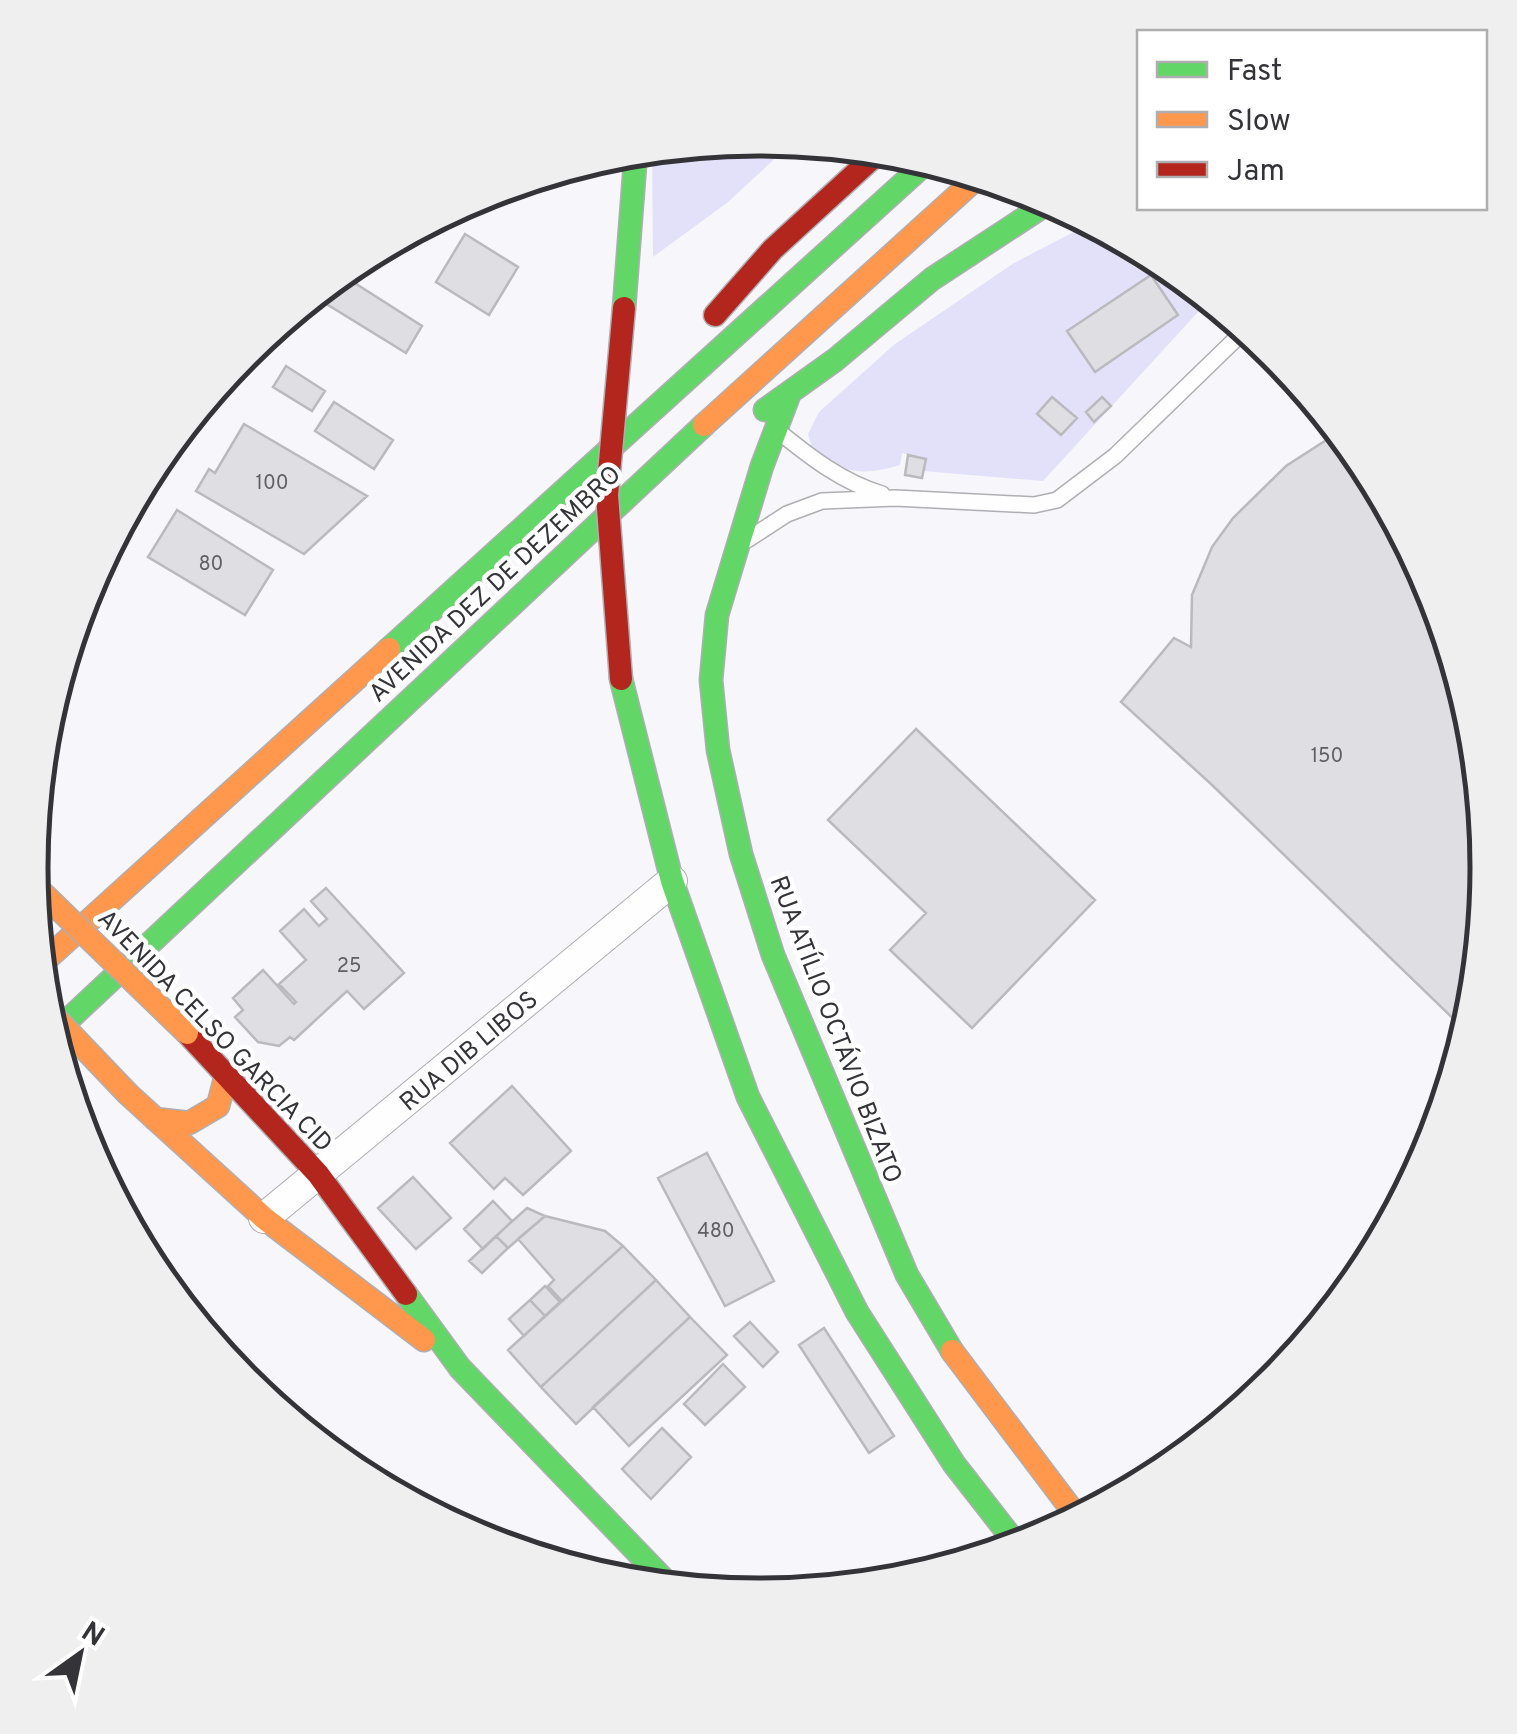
<svg xmlns="http://www.w3.org/2000/svg" width="1517" height="1734" viewBox="0 0 1517 1734" font-family="Overpass,sans-serif">
<rect width="100%" height="100%" fill="#f6f6fb"/>
<path fill="#e3e0f9" d="M759 139 793 142 728 202 653 257 652 149Z
M1091 223 1164 262 1210 299 1043 481 923 471 925 459 902 453 900 465C864 476 850 472 815 459L808 434 819 412 895 344 1014 263Z"/>
<path fill="#dfdee3" stroke="#bababe" stroke-width="2.5" d="M465 234 518 267 489 315 436 282Z
M339 273 422 326 406 353 312 295Z
M1151 275 1178 315 1095 372 1067 331Z
M286 366 325 391 312 411 273 387Z
M1052 397 1077 418 1061 435 1037 414Z
M1102 397 1111 406 1094 422 1086 412Z
M334 402 393 440 374 469 315 431Z
M244 424 367 496 304 554 196 491 209 469 215 473Z
M1339 432 1365 463 1432 589 1473 725 1487 868 1473 1010 1466 1031 1211 784 1121 702 1174 638 1191 647 1192 595 1212 547 1233 518 1286 466Z
M908 455 926 459 922 478 905 475Z
M177 510 273 570 245 615 148 557Z
M916 729 1095 900 972 1028 890 950 926 913 828 820Z
M326 888 404 973 364 1009 347 991 294 1040 290 1037 279 1046 258 1042 235 1017 243 1010 233 998 263 970 294 1004 296 1002 279 984 306 960 280 931 304 909 319 926 327 919 311 901Z
M512 1086 571 1151 523 1195 505 1178 494 1189 450 1143Z
M707 1153 774 1281 725 1306 658 1178Z
M413 1177 451 1218 416 1249 378 1208Z
M493 1201 512 1221 483 1249 464 1229Z
M527 1208 545 1216 508 1248 496 1236Z
M545 1216 605 1231 623 1246 562 1301 548 1286 554 1280 518 1239Z
M496 1236 508 1248 482 1273 469 1261Z
M623 1246 656 1280 541 1387 508 1350Z
M656 1280 690 1317 576 1424 541 1387Z
M545 1286 560 1302 545 1316 530 1300Z
M530 1300 545 1316 524 1336 509 1319Z
M690 1317 727 1355 629 1446 593 1407Z
M750 1322 778 1352 763 1367 734 1336Z
M824 1328 894 1436 869 1453 799 1345Z
M723 1364 745 1387 705 1425 684 1404Z
M662 1428 691 1457 651 1499 622 1469Z"/>
<g fill="none" stroke-linecap="round" stroke-linejoin="round">
<defs>
<path id="lane" d="M778 431C810 457 842 482 882 494
M747 540 787 514 822 501 895 498 1034 505 1057 500 1115 456 1246 329"/>
<path id="street" d="M264 1218 672 881"/>
<path id="fast" d="M624 308 636 151
M789 395 762 466 717 615 711 680 718 750 741 854 773 955 907 1275 952 1351
M765 410 835 360 932 279 1051 201
M389 649 928 161
M621 679 672 881 748 1097 857 1312 954 1464 1018 1546
M52 1035 704 425
M406 1294 460 1368 671 1587"/>
<path id="slow" d="M704 425 979 176
M146 476 168 444
M40 965 389 649
M128 1094 264 1218 424 1340
M155 1119 189 1123 218 1106 226 1075
M952 1351 1078 1518"/>
<path id="jam" d="M715 315 773 249 880 151
M187 1033 318 1174 406 1294"/>
</defs>
<use href="#lane" stroke="#afaeb3" stroke-width="18"/>
<use href="#street" stroke="#afaeb3" stroke-width="32"/>
<use href="#fast" stroke="#afaeb3" stroke-width="25"/>
<use href="#slow" stroke="#afaeb3" stroke-width="25"/>
<use href="#jam" stroke="#afaeb3" stroke-width="25"/>
<use href="#lane" stroke="#fefefe" stroke-width="15"/>
<use href="#street" stroke="#fefefe" stroke-width="30"/>
<use href="#fast" stroke="#63d668" stroke-width="22"/>
<use href="#slow" stroke="#ff974d" stroke-width="22"/>
<use href="#jam" stroke="#b3261e" stroke-width="22"/>
<defs>
<path id="slow-bridge" d="M32 883 187 1033
M44 1006 128 1094"/>
<path id="jam-bridge" d="M621 679 607 495 624 308"/>
</defs>
<use href="#slow-bridge" stroke="#afaeb3" stroke-width="25" stroke-linecap="butt"/>
<use href="#jam-bridge" stroke="#afaeb3" stroke-width="25" stroke-linecap="butt"/>
<use href="#slow-bridge" stroke="#ff974d" stroke-width="22"/>
<use href="#jam-bridge" stroke="#b3261e" stroke-width="22"/>
</g>
<g text-anchor="middle" stroke-width="9" stroke-linejoin="round" paint-order="stroke">
<g font-size="20" fill="#605f64">
<text x="272" y="489">100</text>
<text x="211" y="570">80</text>
<text x="1327" y="762">150</text>
<text x="349" y="972">25</text>
<text x="716" y="1237">480</text>
</g>
<g font-size="25" fill="#343338" stroke="#fff">
<text transform="translate(494 583) rotate(-43)" y="9">AVENIDA DEZ DE DEZEMBRO</text>
<text transform="translate(837 1029) rotate(69)" y="9">RUA ATÍLIO OCTÁVIO BIZATO</text>
<text transform="translate(216 1030) rotate(46)" y="9">AVENIDA CELSO GARCIA CID</text>
<text transform="translate(468 1050) rotate(-40)" y="9">RUA DIB LIBOS</text>
</g>
</g>
<path d="M0 0H1517V1734H0ZM48 867a711 711 0 1 1 1422 0a711 711 0 1 1-1422 0Z" fill="#efefef" fill-rule="evenodd"/>
<path fill="none" stroke="#343338" stroke-width="5" d="M48 867a711 711 0 1 1 1422 0a711 711 0 1 1-1422 0Z"/>
<rect x="1137" y="30" width="350" height="180" fill="#ffffff" stroke="#aeadaf" stroke-width="2.5"/>
<rect x="1157" y="62" width="50" height="15" fill="#63d668" stroke="#aeadaf" stroke-width="2.5"/>
<text x="1227" y="80" font-size="30" fill="#343338">Fast</text>
<rect x="1157" y="112" width="50" height="15" fill="#ff974d" stroke="#aeadaf" stroke-width="2.5"/>
<text x="1227" y="130" font-size="30" fill="#343338">Slow</text>
<rect x="1157" y="162" width="50" height="15" fill="#b3261e" stroke="#aeadaf" stroke-width="2.5"/>
<text x="1227" y="180" font-size="30" fill="#343338">Jam</text>
<g transform="translate(80 1654) rotate(33)" stroke="#ffffff" stroke-width="8" paint-order="stroke">
<path d="M0-8L18 38L0 25L-18 38Z" fill="#343338"/>
<text y="-15" font-size="28" font-weight="bold" text-anchor="middle" fill="#343338">N</text>
</g>
</svg>
